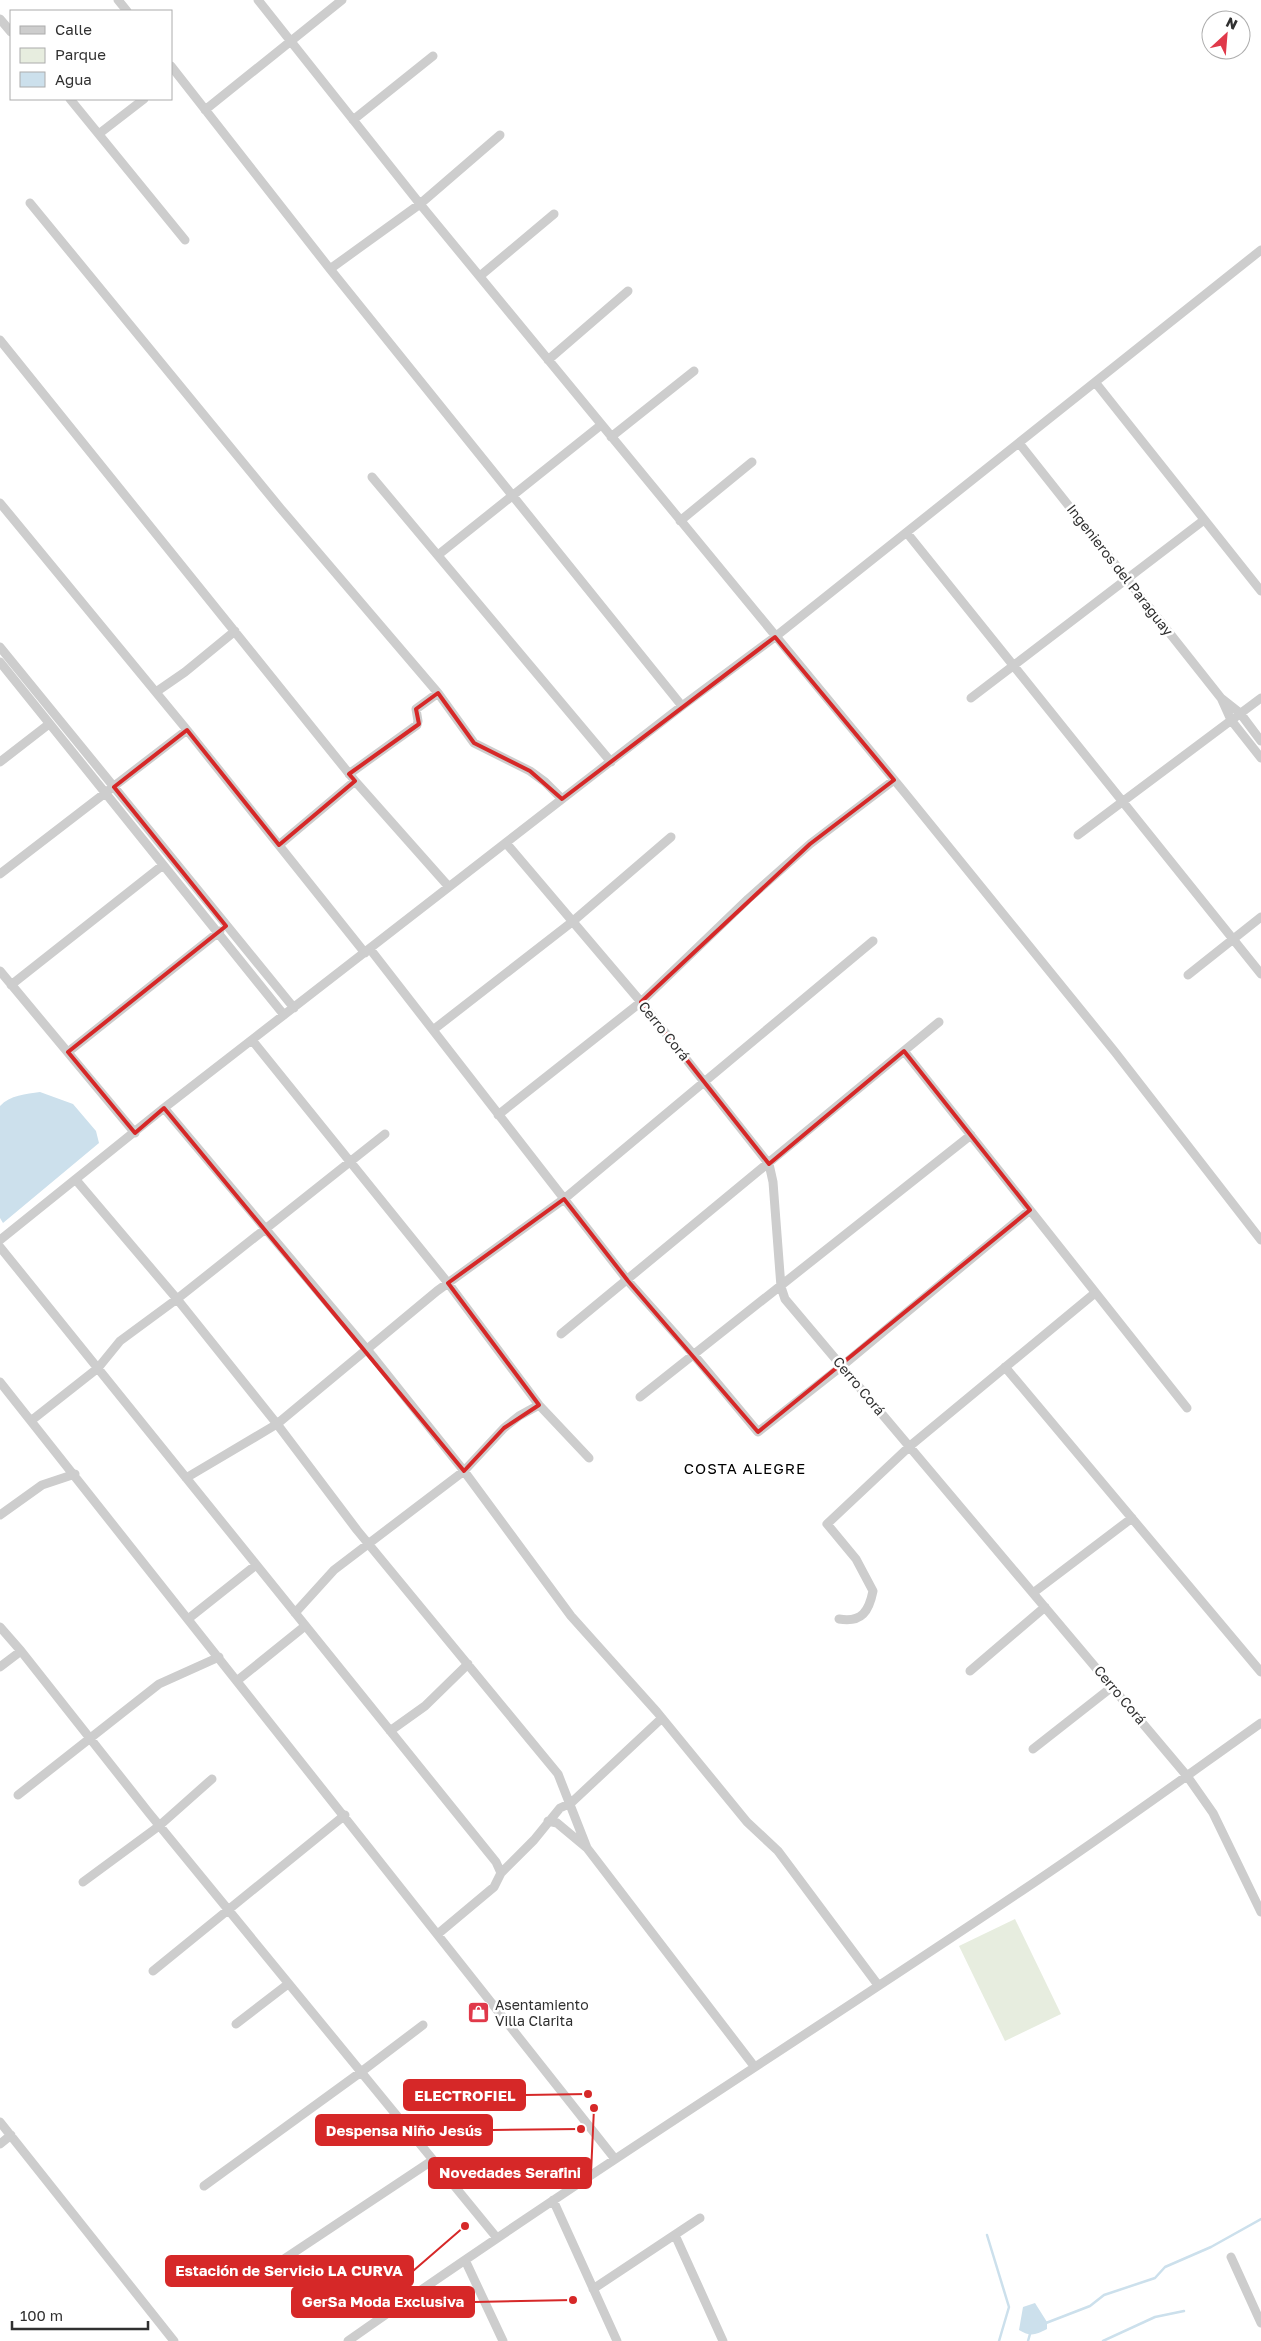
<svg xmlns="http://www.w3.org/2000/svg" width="1261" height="2341" viewBox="0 0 1261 2341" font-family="'Golos Text',sans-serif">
<rect width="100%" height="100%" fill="#fff"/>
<path fill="#e7eddf" d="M1015 1919 1061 2014 1005 2041 959 1946Z"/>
<path fill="#cce0ec" d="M40 1092 73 1104 96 1131 99 1143 3 1223 0 1218V1106C10 1095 26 1094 40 1092Z
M1035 2303 1047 2322V2329C1035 2335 1031 2337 1019 2330L1023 2307Z"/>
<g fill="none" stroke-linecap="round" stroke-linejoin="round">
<path stroke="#cce0ec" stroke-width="2.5" d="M987 2235 1009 2307 999 2341
M1046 2323 1090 2306 1104 2295 1155 2278 1165 2267 1211 2247 1261 2219
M1028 2341 1030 2334
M1103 2341 1155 2317 1184 2311"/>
<path stroke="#cdcdcd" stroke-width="9" d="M118 0 127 11
M258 0 420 204 905 793 1115 1052 1261 1240
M0 19 11 32
M171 66 330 269 682 706
M70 99 185 240
M205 110 342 0
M353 120 433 56
M100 133 144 99
M30 203 281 509 438 693 474 743 530 771 545 782 562 799
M330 269 420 204 500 135
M480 276 554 214
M0 340 355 781 449 887
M548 360 628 291
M1095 382 1261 591
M611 437 694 371
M1019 443 1221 698 1240 713 1261 741
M372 477 611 762
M0 503 187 730 365 953
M680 521 752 462
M907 533 1261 974
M438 555 601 425
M0 647 294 1008
M0 662 284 1015
M156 692 185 672 235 631
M971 698 1204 520
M1222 700 1231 720 1261 758
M0 762 49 724
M349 774 417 725 418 721 416 709 438 693
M1078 835 1261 698
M506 843 641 1002 769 1164 773 1182 781 1287 785 1299 1187 1776 1213 1813 1261 1912
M279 845 355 781
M0 874 187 730
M370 949 628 1281 693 1354 758 1432 842 1366 1030 1210
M0 971 135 1133
M1188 975 1261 917
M11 985 163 865
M433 1030 572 922 671 837
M252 1040 448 1283 539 1405 589 1458
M904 1051 1187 1408
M68 1052 220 931
M164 1108 374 1358 464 1471 571 1616 657 1712 747 1822 778 1851 878 1985
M498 1115 641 1002 748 899 810 844 894 780
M76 1180 177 1299 277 1424 357 1530 558 1774 587 1848 754 2066
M0 1240 164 1108 682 706 775 637 1261 250
M0 1247 496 1862 501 1873
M561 1334 939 1022
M1005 1367 1261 1672
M0 1382 615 2159
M640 1397 971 1135
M32 1420 98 1368 120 1341 177 1299 385 1134
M186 1478 277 1424 437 1291 564 1199 873 941
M0 1515 42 1485 75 1474
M1033 1593 1132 1518
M295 1613 334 1570 464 1471 504 1428 519 1416 539 1405
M188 1619 256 1565
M839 1619C862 1623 869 1611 873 1591L856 1559 827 1524 910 1446 1095 1293
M0 1627 21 1651 149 1813 497 2238
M0 1667 21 1651
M970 1671 1045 1607
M238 1680 305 1626
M390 1731 425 1706 468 1664
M1033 1749 1112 1687
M18 1795 159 1684 219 1657
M548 1821 557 1823 587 1848
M83 1882 159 1826 212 1779
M439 1933 494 1887 501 1873 534 1840 560 1808 571 1803 662 1718
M153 1971 345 1815
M236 2024 288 1984
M0 2122 174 2341
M0 2144 11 2135
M204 2186 361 2072 423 2025
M553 2200 617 2341
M675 2235 723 2341
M1231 2257 1261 2323
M465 2260 503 2341
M272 2267 433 2160
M593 2289 700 2218
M348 2341C565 2188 790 2046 1011 1898 1096 1842 1178 1782 1261 1723"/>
</g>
<path fill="none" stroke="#d62828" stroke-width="4" stroke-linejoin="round" d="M775 637 894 780 810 844 641 1002 769 1164 904 1051 1030 1210 758 1432 628 1281 564 1199 448 1283 539 1405 504 1428 464 1471 164 1108 135 1133 68 1052 226 926 114 787 187 730 279 845 355 781 349 774 419 724 416 709 438 693 474 743 530 771 562 799Z"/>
<defs>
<symbol id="shop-square" viewBox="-11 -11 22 22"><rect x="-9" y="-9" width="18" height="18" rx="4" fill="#e0394a" stroke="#fff"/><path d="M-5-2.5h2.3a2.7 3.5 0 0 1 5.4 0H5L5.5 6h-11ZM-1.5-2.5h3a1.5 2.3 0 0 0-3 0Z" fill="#fff"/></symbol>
</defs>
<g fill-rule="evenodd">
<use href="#shop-square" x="466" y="2000" width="25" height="25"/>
</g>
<g text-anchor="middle" stroke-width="5" stroke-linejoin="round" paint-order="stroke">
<g font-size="14" fill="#303030" stroke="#fff">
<text transform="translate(1120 570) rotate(52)" y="5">Ingenieros del Paraguay</text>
<text transform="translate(664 1031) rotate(51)" y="5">Cerro Corá</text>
<text transform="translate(859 1386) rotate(50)" y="5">Cerro Corá</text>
<text transform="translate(1120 1695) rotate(50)" y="5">Cerro Corá</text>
</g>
<g font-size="14" fill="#303030" stroke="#fff" text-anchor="start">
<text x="495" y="2010">Asentamiento<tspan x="495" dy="16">Villa Clarita</tspan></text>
</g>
<g font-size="15" letter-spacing="1" fill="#000" stroke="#fff">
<text x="745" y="1474">COSTA ALEGRE</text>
</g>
</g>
<path fill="none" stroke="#d62828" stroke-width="2" d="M588 2094L525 2095M581 2129L492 2130M594 2108L591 2173M465 2226L413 2271M573 2300L474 2302"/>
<g fill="#d62828" stroke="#fff" stroke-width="2">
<circle cx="588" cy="2094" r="5"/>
<circle cx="581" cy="2129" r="5"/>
<circle cx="594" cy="2108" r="5"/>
<circle cx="465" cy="2226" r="5"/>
<circle cx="573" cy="2300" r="5"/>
</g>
<g fill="#d62828" stroke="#d62828" stroke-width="2">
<rect x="404" y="2080" width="121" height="30" rx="5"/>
<rect x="316" y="2115" width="176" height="30" rx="5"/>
<rect x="429" y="2158" width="162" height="30" rx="5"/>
<rect x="166" y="2256" width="247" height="30" rx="5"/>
<rect x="292" y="2287" width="182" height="30" rx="5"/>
</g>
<g font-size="15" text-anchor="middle" font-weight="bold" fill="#fff">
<text x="465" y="2101">ELECTROFIEL</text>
<text x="404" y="2136">Despensa Niño Jesús</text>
<text x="510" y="2178">Novedades Serafini</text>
<text x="289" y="2276">Estación de Servicio LA CURVA</text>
<text x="383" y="2307">GerSa Moda Exclusiva</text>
</g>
<rect x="10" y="10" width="162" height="90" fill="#ffffff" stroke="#acacac"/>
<rect x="20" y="26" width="25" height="8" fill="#cdcdcd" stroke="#acacac"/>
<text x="55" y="35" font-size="15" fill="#303030">Calle</text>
<rect x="20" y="48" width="25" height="15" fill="#e7eddf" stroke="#acacac"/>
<text x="55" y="60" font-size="15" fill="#303030">Parque</text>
<rect x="20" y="72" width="25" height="15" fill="#cce0ec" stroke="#acacac"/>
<text x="55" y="85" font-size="15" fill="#303030">Agua</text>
<g transform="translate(1226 35) rotate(26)"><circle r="24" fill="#ffffff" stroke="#acacac"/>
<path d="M0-4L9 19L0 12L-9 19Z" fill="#e0394a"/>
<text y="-8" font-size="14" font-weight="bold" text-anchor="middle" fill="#303030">N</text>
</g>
<path d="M12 2321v8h136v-8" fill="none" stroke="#303030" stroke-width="2.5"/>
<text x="20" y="2321" font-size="15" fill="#303030" stroke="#ffffff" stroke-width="4" paint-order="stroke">100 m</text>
</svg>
